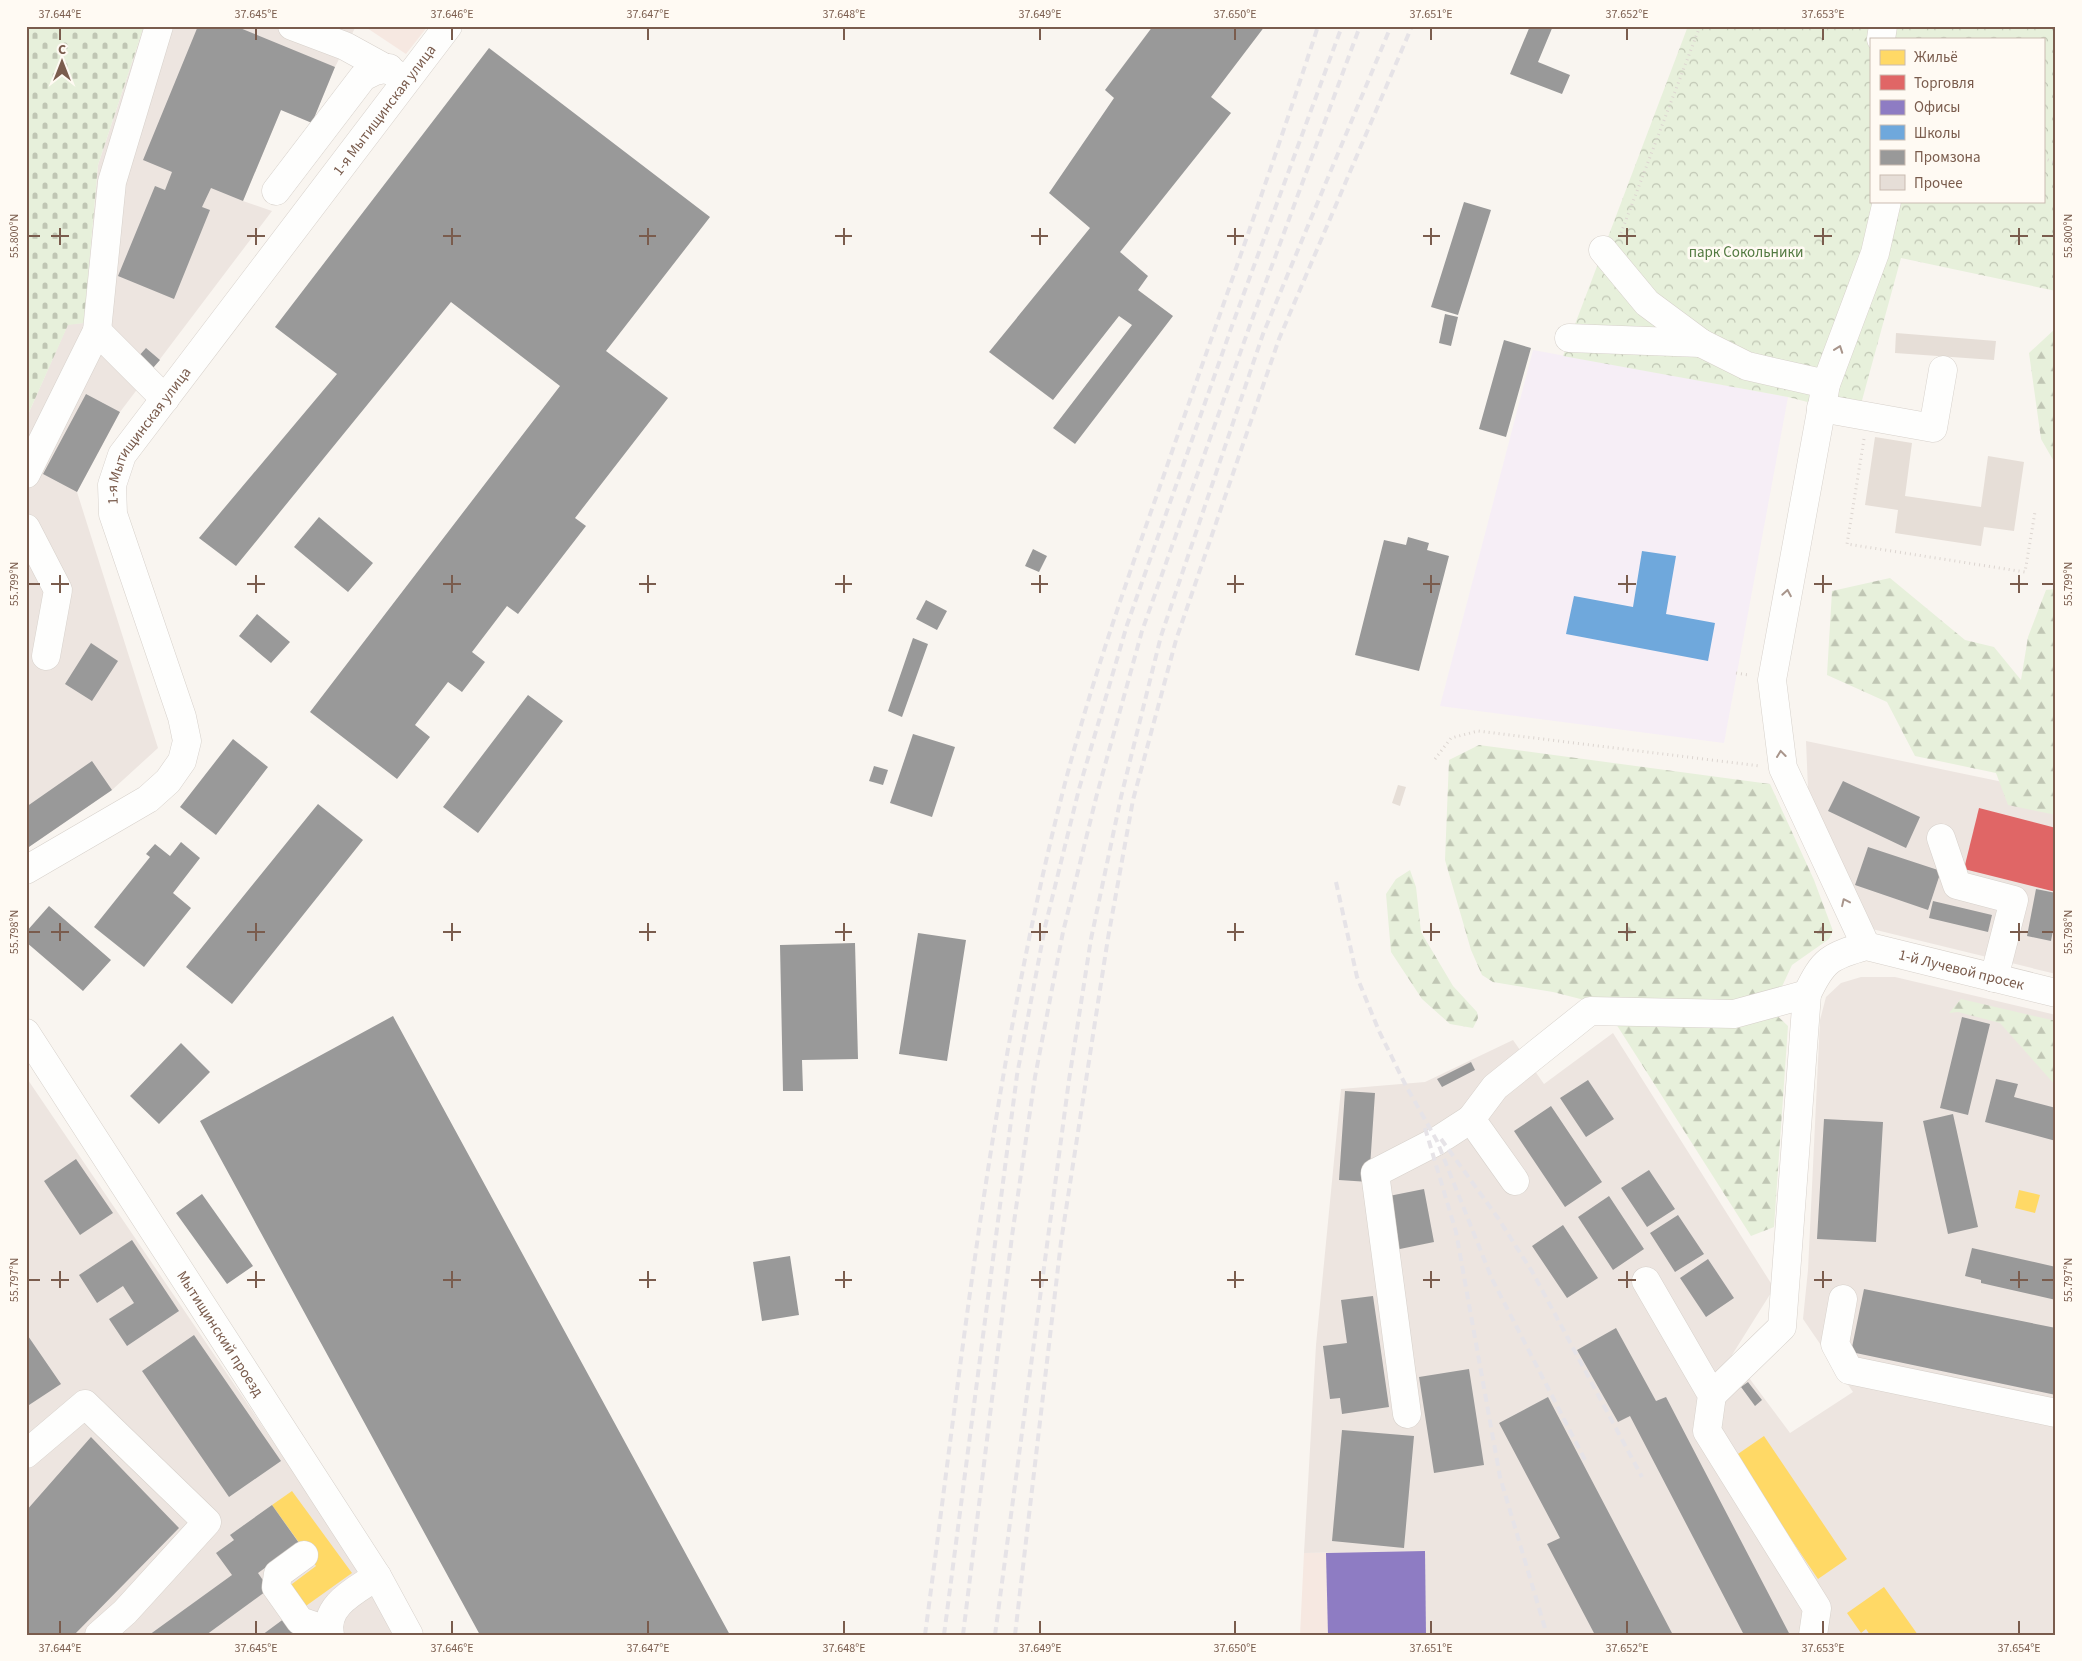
<svg xmlns="http://www.w3.org/2000/svg" width="2082" height="1661" viewBox="0 0 2082 1661" font-family="'Source Sans 3',sans-serif">
<defs>
<pattern id="forest-firs" width="22" height="20" patternUnits="userSpaceOnUse" patternTransform="scale(1.25)"><rect width="22" height="20" fill="#e7f0db"/><path d="M5 1l3.5 6h-7zM16 11l3.5 6h-7z" fill="#c0c6b4"/></pattern>
<pattern id="cemetery-stones" width="16" height="16" patternUnits="userSpaceOnUse" patternTransform="scale(1.25)"><rect width="16" height="16" fill="#e7f0db"/><path d="M2 7V4a2 2 0 0 1 4 0v3zM10 15v-3a2 2 0 0 1 4 0v3z" fill="#c0c6b4"/></pattern>
<pattern id="park-crowns" width="20" height="18" patternUnits="userSpaceOnUse" patternTransform="scale(1.25)"><rect width="20" height="18" fill="#e7f0db"/><path d="M2 6a3 3 0 1 1 6 0M12 15a3 3 0 1 1 6 0" fill="none" stroke="#c0c6b4"/></pattern>
</defs>
<rect width="100%" height="100%" fill="#f9f5f0"/>
<path fill="#f6e8e1" d="M364 26H428L406 54Z
M1425 1551 1426 1635H1300L1304 1553Z"/>
<path fill="#ede5e0" d="M144 26H356L335 67 312 123 281 110 243 201 272 211 120 412 77 492 158 748 112 790 26 849V419L68 324 84 323 98 165Z
M1806 741 2056 793V974L1872 929 1808 789Z
M1861 977H1895L2056 1015V1635H1426L1424 1551 1304 1553 1316 1345 1341 1089 1425 1082 1513 1040 1544 1084 1613 1033 1774 1288 1732 1355 1790 1433 1853 1392 1803 1319 1808 1270 1820 1020 1826 997 1841 983Z
M26 1077 366 1579 396 1635H26Z"/>
<path fill="#f6eef6" d="M1533 350 1788 397 1724 743 1440 706Z"/>
<path fill="url(#forest-firs)" d="M2056 328V465L2041 439 2029 353Z
M1890 578 1965 640 1994 647 2021 680 2028 637 2046 590 2056 589V815L2008 805 1996 773 1915 756 1887 702 1827 675 1832 591Z
M1479 745 1770 784 1814 880 1833 931 1829 939 1792 965 1771 1010 1788 1026 1774 1227 1751 1236 1604 1005 1553 992 1493 982 1482 975 1471 950 1445 860 1449 760Z
M1410 870 1416 887 1421 932 1453 986 1477 1012 1478 1018 1473 1028 1450 1024 1422 999 1391 952 1386 894 1396 879Z
M1961 999 2056 1021V1086L2000 1023 1958 1012 1949 1013Z"/>
<path fill="url(#cemetery-stones)" d="M26 26H144L98 165 84 323 68 325 26 419Z"/>
<path fill="url(#park-crowns)" fill-rule="evenodd" d="M1688 26H2056V291L1901 258 1858 415 1788 397 1563 356ZM1871 39H2043V201H1871Z"/>
<path fill="#ffd966" d="M2019 1190 2040 1195 2035 1213 2015 1208Z
M1764 1436 1847 1559 1818 1579 1735 1456Z
M292 1491 352 1573 303 1608 288 1587 316 1566 272 1505Z
M1884 1587 1918 1635H1870L1866 1629 1861 1633 1847 1613Z"/>
<path fill="#e06666" d="M1979 808 2056 828V892L1964 869Z"/>
<path fill="#8e7cc3" d="M1425 1551 1426 1635H1328L1326 1553Z"/>
<path fill="#6fa8dc" d="M1642 551 1676 556 1666 614 1715 623 1708 661 1566 634 1574 596 1633 607Z"/>
<path fill="#999" d="M198 26H235L335 67 312 123 281 110 243 201 211 188 202 207 210 210 174 299 118 276 155 186 165 190 172 172 143 160Z
M1153 26H1265L1211 97 1231 113 1120 252 1148 276 1138 290 1173 316 1075 444 1053 428 1132 325 1119 316 1053 400 989 352 1090 228 1049 193 1114 98 1105 90Z
M1530 26H1553L1538 62 1570 75 1562 94 1510 74Z
M489 48 710 217 606 351 668 398 575 518 586 526 518 614 507 606 472 652 485 662 462 692 448 682 415 725 430 737 397 779 310 712 560 386 451 302 236 566 199 538 337 374 275 327Z
M1464 202 1491 210 1458 315 1431 307Z
M1445 314 1458 317 1451 346 1439 343Z
M1504 340 1531 348 1506 437 1479 429Z
M146 348 160 360 152 369 138 357Z
M86 394 120 412 77 492 43 474Z
M319 517 373 563 348 592 294 547Z
M1408 537 1429 543 1427 550 1449 556 1419 671 1355 655 1384 540 1406 545Z
M1033 549 1047 556 1039 572 1025 566Z
M926 600 947 611 937 630 916 619Z
M257 614 290 642 271 663 239 636Z
M913 638 928 644 902 717 888 711Z
M91 643 118 661 92 701 65 684Z
M528 695 563 721 478 833 443 807Z
M913 734 955 747 932 817 890 803Z
M233 739 268 767 216 835 180 807Z
M92 761 112 790 26 849V807Z
M874 766 888 770 883 785 869 781Z
M1843 781 1920 817 1906 848 1828 811Z
M318 804 363 840 232 1004 186 967Z
M181 842 200 858 173 893 191 908 144 967 94 927 150 857 146 854 155 844 170 856Z
M1868 847 1941 871 1928 910 1855 885Z
M2036 889 2056 893V914L2051 941 2027 936Z
M1933 901 1992 915 1988 932 1929 918Z
M49 906 111 960 83 991 26 942V932Z
M918 933 966 940 947 1061 899 1054Z
M855 943 858 1059 802 1060 803 1091H783L780 945Z
M393 1016 730 1635H480L200 1121Z
M1962 1017 1990 1024 1968 1115 1940 1108Z
M181 1043 210 1072 159 1124 130 1096Z
M1471 1062 1475 1070 1442 1087 1437 1079Z
M1996 1079 2018 1084 2014 1097 2056 1108V1141L1985 1122Z
M1588 1080 1614 1119 1586 1137 1560 1098Z
M1345 1091 1375 1093 1369 1182 1339 1180Z
M1551 1106 1602 1182 1565 1207 1514 1131Z
M1953 1114 1978 1227 1948 1234 1923 1121Z
M1824 1119 1883 1122 1876 1242 1817 1239Z
M76 1159 113 1213 80 1235 44 1181Z
M1649 1170 1675 1209 1647 1227 1621 1188Z
M1424 1189 1434 1242 1395 1250 1384 1197Z
M202 1194 253 1266 227 1284 176 1213Z
M1609 1196 1644 1249 1613 1270 1578 1217Z
M1678 1215 1704 1254 1675 1272 1650 1233Z
M1563 1225 1598 1278 1567 1298 1532 1246Z
M132 1240 179 1311 127 1346 109 1319 134 1303 123 1286 97 1303 79 1275Z
M1972 1248 2056 1267V1300L1981 1283V1280L1965 1276Z
M790 1256 799 1315 762 1321 753 1262Z
M1708 1259 1734 1298 1706 1317 1680 1278Z
M1864 1289 2056 1328V1395L1851 1352Z
M1373 1296 1389 1407 1342 1414 1340 1398 1330 1399 1323 1346 1347 1343 1341 1300Z
M1616 1328 1656 1401 1666 1397 1790 1635H1744L1630 1416 1618 1422 1577 1350Z
M26 1333 61 1384 26 1407Z
M194 1335 281 1461 229 1497 142 1371Z
M1469 1369 1484 1465 1434 1473 1419 1377Z
M1748 1382 1762 1400 1755 1406 1741 1387Z
M1548 1397 1673 1635H1595L1547 1544 1560 1538 1499 1423Z
M1342 1430 1414 1436 1404 1548 1332 1541Z
M91 1437 179 1528 74 1635H26V1511Z
M272 1505 299 1543 258 1573 269 1589 206 1635H149L232 1575 216 1553 234 1540 230 1535Z
M285 1618 297 1635H262Z"/>
<path fill="#e6ded7" d="M1896 333 1996 341 1994 360 1895 353Z
M1875 437 1912 443 1905 496 1981 507 1988 456 2024 462 2014 531 1984 527 1981 546 1895 533 1898 510 1865 505Z
M1398 785 1406 787 1400 806 1392 803Z"/>
<g fill="none" stroke-linecap="round" stroke-linejoin="round">
<defs>
<g id="minor">
<path d="M292 26 345 46 396 74"/>
<path d="M1881 39 1883 26"/>
<path d="M276 191 363 77 375 71 389 68"/>
<path d="M1603 250 1647 303 1701 343 1747 366 1826 384"/>
<path d="M97 331 165 399"/>
<path d="M1569 338 1701 343"/>
<path d="M1821 408 1933 428 1943 370"/>
<path d="M26 474 97 331 112 182 159 26"/>
<path d="M26 528 58 590 46 656"/>
<path d="M1941 838 1957 885 2014 900 1994 978"/>
<path id="s1" d="M26 870 148 799 168 781 182 761 187 741 182 717 113 514 112 485 122 455 448 26"/>
<path d="M1866 946 1783 768 1772 680 1826 384 1875 253 1887 201"/>
<path id="s2" d="M26 1033 377 1576 409 1635"/>
<path d="M1515 1181 1471 1119 1495 1087 1590 1011 1734 1014 1807 994"/>
<path d="M1646 1281 1712 1395 1707 1431 1817 1608 1813 1635"/>
<path d="M1843 1299 1835 1344 1849 1370 2056 1413"/>
<path id="s3" d="M1712 1395 1782 1327 1807 994C1823 960 1830 956 1866 946L2056 993"/>
<path d="M1407 1414 1375 1173 1437 1141 1471 1119"/>
<path d="M26 1454 85 1404 207 1522 125 1612 99 1635"/>
<path d="M304 1555 278 1574 276 1587 300 1621 329 1631"/>
<path d="M330 1635C323 1605 357 1590 377 1576"/>
</g>
</defs>
<use href="#minor" stroke="#d7d1cb" stroke-width="29"/>
<path stroke="#dcd5d0" stroke-width="3" stroke-dasharray="1 4" stroke-linecap="butt" d="M2043 158 2056 163
M1621 233 1700 26
M1864 439 1847 544 2025 572 2035 512
M1736 673 1749 675
M1435 759 1451 738 1478 731 1760 766"/>
<use href="#minor" stroke="#fefefd" stroke-width="28"/>
<path stroke="#e6e3e7" stroke-width="4" stroke-dasharray="8 5" stroke-linecap="butt" d="M1336 882 1357 977 1379 1031 1405 1084 1437 1141 1492 1279 1585 1460
M1425 1128 1456 1232 1500 1477 1547 1635
M1441 1139 1498 1218 1533 1273 1642 1477
M925 1635C963 1351 993 1064 1064 787 1092 679 1129 574 1166 469 1217 321 1270 175 1318 26
M944 1635 1017 1075 1045 927 1079 789 1127 625 1233 323 1342 26
M963 1635 1012 1236 1035 1077 1063 932 1097 794 1142 631 1249 328 1360 26
M995 1635 1069 1080 1091 939 1121 797 1161 636 1263 334 1391 26
M1015 1635 1061 1242 1108 938 1133 800 1176 640 1279 339 1412 26"/>
</g>
<defs><path id="oneway-chevron" d="M-2-3.5L2.5 0L-2 3.5" fill="none" stroke-width="1.6" stroke-linecap="round" stroke-linejoin="round" transform="scale(1.25)"/></defs>
<g stroke="#a8958b">
<use href="#oneway-chevron" transform="translate(1839 349) rotate(-70)"/>
<use href="#oneway-chevron" transform="translate(1787 593) rotate(-80)"/>
<use href="#oneway-chevron" transform="translate(1781 754) rotate(-97)"/>
<use href="#oneway-chevron" transform="translate(1845 902) rotate(-115)"/>
</g>
<path fill="none" stroke="#7a5c4d" stroke-width="2" d="M60 28V40M256 28V40M452 28V40M648 28V40M844 28V40M1040 28V40M1235 28V40M1431 28V40M1627 28V40M1823 28V40M60 228V245M256 228V245M452 228V245M648 228V245M844 228V245M1040 228V245M1235 228V245M1431 228V245M1627 228V245M1823 228V245M2019 228V245M28 236H40M51 236H69M247 236H265M443 236H461M639 236H656M835 236H852M1031 236H1048M1227 236H1244M1423 236H1440M1618 236H1636M1814 236H1832M2010 236H2028M2042 236H2054M60 575V593M256 575V593M452 575V593M648 575V593M844 575V593M1040 575V593M1235 575V593M1431 575V593M1627 575V593M1823 575V593M2019 575V593M28 584H40M51 584H69M247 584H265M443 584H461M639 584H656M835 584H852M1031 584H1048M1227 584H1244M1423 584H1440M1618 584H1636M1814 584H1832M2010 584H2028M2042 584H2054M60 923V941M256 923V941M452 923V941M648 923V941M844 923V941M1040 923V941M1235 923V941M1431 923V941M1627 923V941M1823 923V941M2019 923V941M28 932H40M51 932H69M247 932H265M443 932H461M639 932H656M835 932H852M1031 932H1048M1227 932H1244M1423 932H1440M1618 932H1636M1814 932H1832M2010 932H2028M2042 932H2054M60 1271V1288M256 1271V1288M452 1271V1288M648 1271V1288M844 1271V1288M1040 1271V1288M1235 1271V1288M1431 1271V1288M1627 1271V1288M1823 1271V1288M2019 1271V1288M28 1280H40M51 1280H69M247 1280H265M443 1280H461M639 1280H656M835 1280H852M1031 1280H1048M1227 1280H1244M1423 1280H1440M1618 1280H1636M1814 1280H1832M2010 1280H2028M2042 1280H2054M60 1621V1634M256 1621V1634M452 1621V1634M648 1621V1634M844 1621V1634M1040 1621V1634M1235 1621V1634M1431 1621V1634M1627 1621V1634M1823 1621V1634M2019 1621V1634"/>
<g text-anchor="middle" stroke-width="5" stroke-linejoin="round" paint-order="stroke">
<g font-size="15" fill="#7a5c4d" stroke="#fffaf3">
<text dy="5" stroke="none"><textPath href="#s1" startOffset="946">1-я Мытищинская улица</textPath></text>
<text dy="5" stroke="none"><textPath href="#s1" startOffset="541">1-я Мытищинская улица</textPath></text>
<text dy="5" stroke="none"><textPath href="#s3" startOffset="610">1-й Лучевой просек</textPath></text>
<text dy="5" stroke="none"><textPath href="#s2" startOffset="358">Мытищинский проезд</textPath></text>
</g>
<g font-size="15" fill="#537a41" stroke="#fffaf3">
<text x="1746" y="257">парк Сокольники</text>
</g>
</g>
<rect width="2082" height="1661" fill="none" stroke="#fffaf3" stroke-width="55"/>
<rect x="1870" y="38" width="175" height="165" fill="#fffaf3" stroke="#cabbb1"/>
<rect x="1880" y="50" width="25" height="15" fill="#ffd966" stroke="#cabbb1"/>
<text x="1914" y="62" font-size="15" fill="#7a5c4d">Жильё</text>
<rect x="1880" y="75" width="25" height="15" fill="#e06666" stroke="#cabbb1"/>
<text x="1914" y="88" font-size="15" fill="#7a5c4d">Торговля</text>
<rect x="1880" y="100" width="25" height="15" fill="#8e7cc3" stroke="#cabbb1"/>
<text x="1914" y="112" font-size="15" fill="#7a5c4d">Офисы</text>
<rect x="1880" y="125" width="25" height="15" fill="#6fa8dc" stroke="#cabbb1"/>
<text x="1914" y="138" font-size="15" fill="#7a5c4d">Школы</text>
<rect x="1880" y="150" width="25" height="15" fill="#999999" stroke="#cabbb1"/>
<text x="1914" y="162" font-size="15" fill="#7a5c4d">Промзона</text>
<rect x="1880" y="175" width="25" height="15" fill="#e6ded7" stroke="#cabbb1"/>
<text x="1914" y="188" font-size="15" fill="#7a5c4d">Прочее</text>
<g transform="translate(62 62)" stroke="#fffaf3" stroke-width="4" paint-order="stroke">
<path d="M0-4L9 19L0 12L-9 19Z" fill="#7a5c4d"/>
<text y="-8" font-size="14" font-weight="bold" text-anchor="middle" fill="#7a5c4d">С</text>
</g>
<rect x="28" y="28" width="2026" height="1606" fill="none" stroke="#7a5c4d" stroke-width="2"/>
<g font-size="12" text-anchor="middle" fill="#7a5c4d">
<text x="60" y="18">37.644°E</text>
<text x="256" y="18">37.645°E</text>
<text x="452" y="18">37.646°E</text>
<text x="648" y="18">37.647°E</text>
<text x="844" y="18">37.648°E</text>
<text x="1040" y="18">37.649°E</text>
<text x="1235" y="18">37.650°E</text>
<text x="1431" y="18">37.651°E</text>
<text x="1627" y="18">37.652°E</text>
<text x="1823" y="18">37.653°E</text>
<text transform="translate(14 236) rotate(-90)" y="4">55.800°N</text>
<text transform="translate(2068 236) rotate(-90)" y="4">55.800°N</text>
<text transform="translate(14 584) rotate(-90)" y="4">55.799°N</text>
<text transform="translate(2068 584) rotate(-90)" y="4">55.799°N</text>
<text transform="translate(14 932) rotate(-90)" y="4">55.798°N</text>
<text transform="translate(2068 932) rotate(-90)" y="4">55.798°N</text>
<text transform="translate(14 1280) rotate(-90)" y="4">55.797°N</text>
<text transform="translate(2068 1280) rotate(-90)" y="4">55.797°N</text>
<text x="60" y="1652">37.644°E</text>
<text x="256" y="1652">37.645°E</text>
<text x="452" y="1652">37.646°E</text>
<text x="648" y="1652">37.647°E</text>
<text x="844" y="1652">37.648°E</text>
<text x="1040" y="1652">37.649°E</text>
<text x="1235" y="1652">37.650°E</text>
<text x="1431" y="1652">37.651°E</text>
<text x="1627" y="1652">37.652°E</text>
<text x="1823" y="1652">37.653°E</text>
<text x="2019" y="1652">37.654°E</text>
</g>
</svg>
